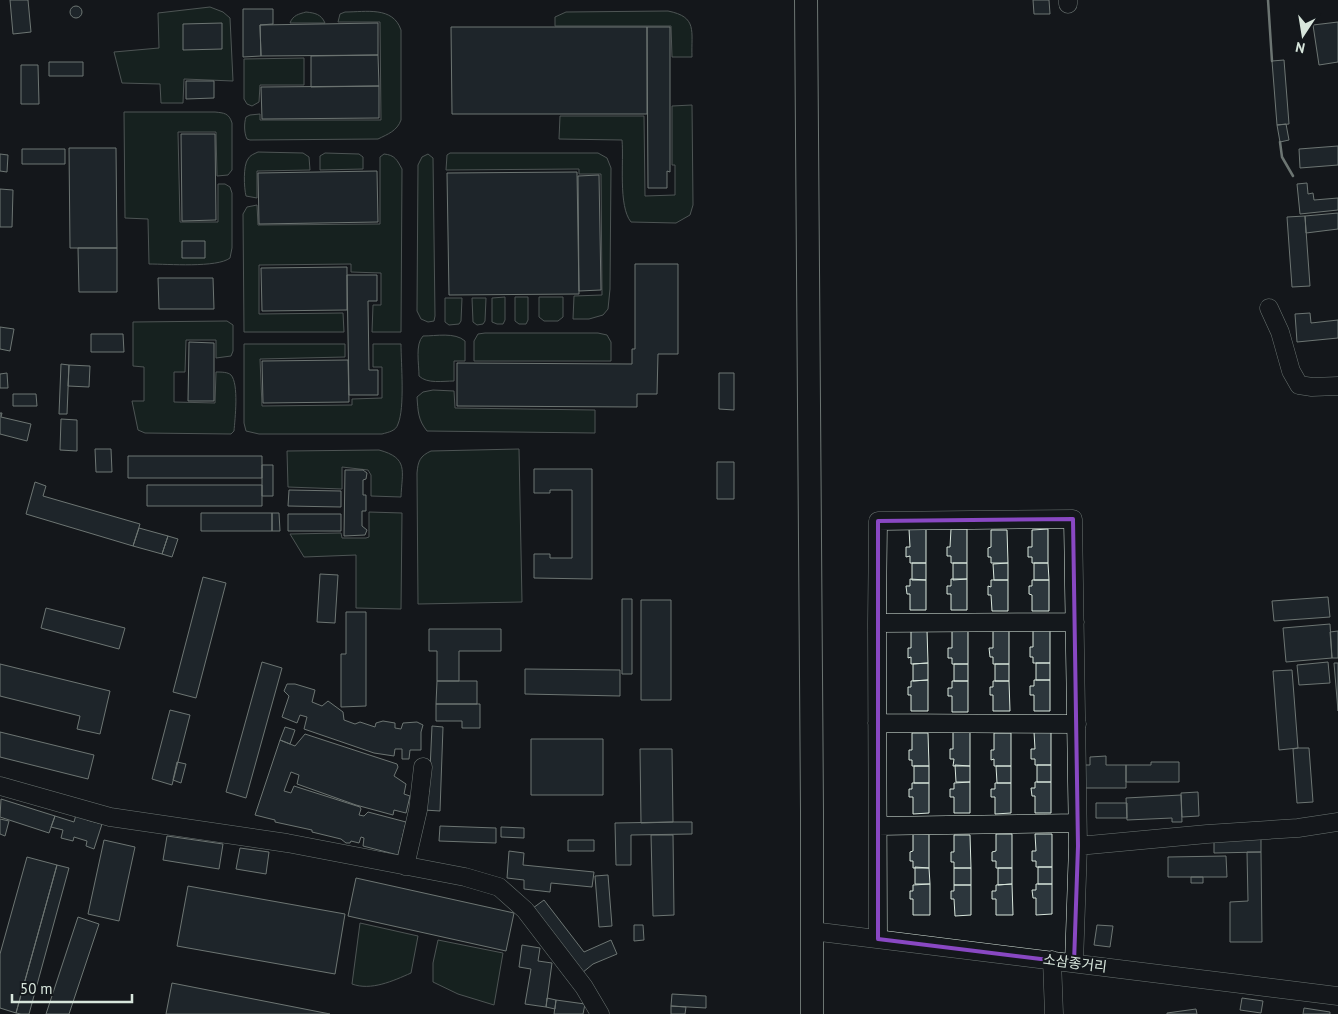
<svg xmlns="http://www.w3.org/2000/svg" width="1338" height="1014" viewBox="0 0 1338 1014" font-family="'PT Sans','Noto Sans KR',sans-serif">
<rect width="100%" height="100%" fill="#14181c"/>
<path fill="#1a2d24" stroke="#939e99" d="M210 7 223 12 230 18 233 81 184 79 183 103H161L160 84 122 83 114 52 159 48 158 13Z
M668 11C698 17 691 31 692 57H672L671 26H555V17L566 12Z
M306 12C315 13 321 14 325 23H290C293 15 299 14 306 12Z
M345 12C366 12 393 6 401 30V120C397 131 388 134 378 139L250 140 247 139C244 133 244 123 246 117L250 115 260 114V120H381L380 22H338L340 14Z
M304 58V85H260L259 102 252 106 247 104 244 99V59Z
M692 105 693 205 690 215 676 223 631 222C618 206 624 161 622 140L559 139 560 116H644L645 196 675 195V165H672V106Z
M124 112H215C224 113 229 113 232 123V170L228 175 217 176 216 132H178L180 222H218V184H225L230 187 232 193V248L230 258C217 268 168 264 149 264L148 219 125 218Z
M258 152 303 153 309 157 310 170 257 171V198L246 196C244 188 243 165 248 159 250 155 254 154 258 152Z
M325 153 359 154 363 157V169L320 170V156Z
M450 153H598L607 158 611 168 610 289 608 309 603 315 589 319H573L574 296 602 295 601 174H579V169L446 170 447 155Z
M384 154C395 155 397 160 402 169L401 332H372L373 305H381V273L351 272V264L259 265V314L343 313 344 332H244L243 214 247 207 257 205 258 225 380 224V157Z
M428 154 433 158 435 316 434 321 428 322 421 319 417 311 418 165 422 157Z
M505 297V320L503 324H497L492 322V298Z
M515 297H528V320L526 324H519L515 321Z
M539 297H563V317L558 321H544L539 317Z
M445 298H462L461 321 459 324 449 325 445 322Z
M472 298H486L485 321 483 324 477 325 473 322Z
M227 321 233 325V351L231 356 216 358V340H186L185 372H174V402L215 403 216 372C221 372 228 372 231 375 239 384 235 419 234 431L231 434 145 433 138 430 132 401H144V367L133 366V322Z
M485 333H598L607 335 611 342V361H474V341L478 334Z
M423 336C436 336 455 332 465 341V361H454V381C443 381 427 384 419 376 419 364 415 344 423 336Z
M244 344H345V357L260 359 262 406 352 405V399L382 398V367H373V344H401C401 363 405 408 398 424 396 431 389 432 382 434H259L246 431 244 423Z
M433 390 454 391 455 408 595 410V433L427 431C418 420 418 411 417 397L423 392Z
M519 449 522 602 418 604 417 473C418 461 420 456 431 451Z
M379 450C409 458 402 471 401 497L371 496V475L368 470 342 467V489L288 487 287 451Z
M369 512 402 513 401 609 356 608V555L304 557 290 534 341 533 342 538H366L369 537Z
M360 923 418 936 411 973C393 981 371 991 352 984Z
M438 940 503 953 494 1005 458 994 433 982V963Z"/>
<path fill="#2c363c" stroke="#d8e6dc" d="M10 0H28L31 32 13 34Z
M1033 0H1049L1050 14H1034Z
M70 12a6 6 0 1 1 12 0a6 6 0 1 1-12 0Z
M243 9H273V24L260 25 261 56 243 57Z
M1338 22V62L1319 65 1313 25Z
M222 23V49L183 50V24Z
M378 23V55L261 56 260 25Z
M451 27H647V114H452Z
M647 27H670V172L667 171V188H648Z
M378 55 379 86 311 87V56Z
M1284 60 1289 124 1277 125 1272 61Z
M49 62H83V76H49Z
M21 65H38L39 104H21Z
M186 81H214V98L186 99Z
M379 86V118L262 119 261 87Z
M1286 124 1289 140 1280 142 1277 125Z
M181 134H215L216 220 182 221Z
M1338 146V165L1300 168 1299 149Z
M69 148H116L117 248H70Z
M22 149H65V164H22Z
M0 154 8 155 7 172 0 171Z
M377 171 378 222 259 224 258 173Z
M577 172 579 294 449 295 447 173Z
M599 175 601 290 579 291 578 176Z
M1307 183 1308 194 1313 193 1314 200 1338 198V210L1300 214 1297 184Z
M0 189 13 190 12 227H0Z
M1338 213V229L1306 233 1305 216Z
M1305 216 1310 286 1292 287 1287 217Z
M182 241H205V258H182Z
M78 248H117V292H79Z
M635 264H678V354H658L657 394H637V407L457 406V363L632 364V349H635Z
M347 267V310L262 311 261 268Z
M347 275H377V301H368L369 370H378V395H349Z
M158 278H213L214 309H159Z
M1310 313 1311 323 1338 320V338L1297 342 1295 314Z
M0 327 14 329 10 351 0 349Z
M91 334H123L124 352H91Z
M189 342 214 343V401H188Z
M348 360 349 402 263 403 262 361Z
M61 364 69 365 67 414H59Z
M69 365 90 366 89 387 68 386Z
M7 373 8 388H0V374Z
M719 373H734V410L719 409Z
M13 394H36L37 406H13Z
M0 413H2L1 417 31 424 27 441 0 434Z
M61 419 77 420V451L60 450Z
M95 449H111L112 472H96Z
M128 456H262V478H128Z
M717 462H734V499H717Z
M262 465H273V496H262Z
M534 469H592V579L534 578V554H550V558H572V490H550V493H534Z
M345 470H363L367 473 366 479 363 480V495H366V511H362V526L367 530 365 535 344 536Z
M35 482 46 486 43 496 140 524 133 546 26 514Z
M147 485H262V506H147Z
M289 490 341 491V507L288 506Z
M201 513H272V531H201Z
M272 513H279L280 531H272Z
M288 514H341V531H288Z
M139 528 168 536 162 554 133 546Z
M909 529H926V563H910V556L906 557V547H910Z
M951 529H967V563H951V556H947V547H950Z
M1048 529V563H1032V557H1028V547H1032V530Z
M991 530H1007L1008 563H991V557H988V548L991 547Z
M168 536 178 539 172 557 162 554Z
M912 563H926V580H912Z
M953 563H967V579L953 580Z
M1008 563V580H994L993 564Z
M1034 563H1048L1049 580H1034Z
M320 574 338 575 335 623 317 622Z
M203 577 226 583 196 698 173 692Z
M910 579 926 580V610H910V594H907L906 586H910Z
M951 579H967V610H951V594H947V586H951Z
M991 580H1008V611H992L991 595H988V586L991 587Z
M1032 580H1049V611H1032V595L1029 594V586H1032Z
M1328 597 1330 617 1274 621 1272 601Z
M622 599H632V674H622Z
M641 600H671V700H641Z
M46 608 125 628 119 649 41 628Z
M346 612H366V706L341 707V654H346Z
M1330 624 1332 658 1286 662 1283 628Z
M429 629H501V651H459V681H437V651H429Z
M911 630H927L928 663 911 664V657L908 658V648H911Z
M993 630H1009V664H993V657H990L989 648H993Z
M1033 630H1050V663H1033V657H1030V647H1033Z
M952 631H968V664H952V658H948V648H952Z
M1338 631V658H1332L1330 632Z
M262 662 282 668 246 798 226 792Z
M1328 662 1330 683 1299 685 1297 665Z
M928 663V680L913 681V664Z
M1036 663H1050V680H1036Z
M1334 663H1338V711Z
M0 664 110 691 100 734 77 729 80 716 0 696Z
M954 664H968V681H954Z
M995 664H1009V681H995Z
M525 669 620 670V696L525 694Z
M1292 670 1298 748 1279 750 1273 671Z
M928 680V711H911V695H908V687H911V681Z
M1034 680H1050V711H1034V695H1030V686H1034Z
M437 681H477V704H436Z
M952 681H968V712H952V696H948V688H952Z
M993 681H1009L1010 711H993V695H990V687H993Z
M287 684H295L315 690 312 702 322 706 328 701 343 712 344 720 355 724 360 722 375 727 376 723 383 721 395 723V728L401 729 403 723 417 722 423 725 421 732V750H410L409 759H402V749H395L394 756 374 753 304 729 307 717 300 715 297 723 282 717 289 696 284 691Z
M436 704H480V728H462V721H436Z
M170 710 190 715 172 785 152 779Z
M432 726 443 727 440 811 424 810 425 791 429 792Z
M285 727 295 730 290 744 280 740Z
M0 732 94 755 88 779 0 757Z
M953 732H970V766H953L954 759H950V749H953Z
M1034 732H1051V765H1035V759H1031V749H1035Z
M912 733H928L929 766H912V760H909V750H912Z
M994 733H1011V766H994V759L991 760V750H994Z
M305 734 397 764 398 767 394 776 406 784 404 794 410 796 406 813 394 810 393 815 356 805 297 784 299 775 291 772 284 791 291 793 294 786 360 807 361 809 359 815 364 816 368 812 406 822 398 855 363 846 364 838 361 837 359 843 351 841 350 843H346L341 839 312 832V830L275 822V820L255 815 280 740 295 746Z
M531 739H603V795H531Z
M1298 748H1309L1313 802 1297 803 1293 749Z
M640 749H672L673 822 641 823Z
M1106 756V765H1126V788H1084V765H1090V757Z
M177 762 186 764 181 783 173 780Z
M1151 762H1179V782H1126V765H1151Z
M955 765 970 766V782H956Z
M1037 765H1051V782H1037Z
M914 766H929V783H914Z
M996 766H1011V783H997Z
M970 782V813H954V797H950V789H954V783Z
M1035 782H1051V813H1035V796H1032L1031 788H1035Z
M912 783H929V813L913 814V797H909V789H912Z
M995 783H1011V813L995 814V797H991V789H995Z
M1198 792 1199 816 1182 817 1181 793Z
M1181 795 1182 822H1172V818L1127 820 1126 798Z
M1 799 55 816 49 833 0 817Z
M1096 803H1127V818H1096Z
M77 811 87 820 102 824 94 849 86 846 87 841 74 837 73 841 61 838 63 830 51 827 55 816 74 822Z
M0 819 9 821 5 836 0 834Z
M673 822H692V834L631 835V865H616L615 823Z
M440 826 496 828V843L439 841Z
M501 827 524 828V838L501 837Z
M913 834H929V868H913V861H910V852L913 851Z
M996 834H1012V868H996V861H992V852L996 851Z
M1035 834H1052V867H1036V861H1032V851H1036Z
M651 835H673L674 915 653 916Z
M954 835H970L971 868H954V862H951V852H954Z
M167 836 223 844 219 869 163 860Z
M1261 838V852L1214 853V841Z
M104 840 135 847 119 921 88 914Z
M568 840H594V851H568Z
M240 848 269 852 266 874 236 869Z
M509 851 524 853 523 865 594 872 592 887 551 883 550 892 524 889V880L507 878Z
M1247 852H1261L1262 942H1230V902L1248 901Z
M1226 856 1227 877H1168V857Z
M27 857 57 865 16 1013 0 1008V954Z
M57 865 69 868 29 1014H21L16 1013Z
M915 867 929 868 930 884H915Z
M1038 867H1052V884H1038Z
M954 868H971V885H954Z
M998 868H1012V884L998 885Z
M608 875 612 926 599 927 595 876Z
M1191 877H1203V883H1191Z
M356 878 514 913 506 951 348 916Z
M930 884V915H913V899H910V891H913V885Z
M1012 884 1013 915H996V899H992V891H996V885Z
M1036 884H1052V914L1036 915V898H1033L1032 890H1036Z
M954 885H971V915L955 916 954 899H951V891H954Z
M188 886 345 914 335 974 177 946Z
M544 900 584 952 611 940 617 954 593 964 582 973 533 908Z
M78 917 99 924 69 1014H46Z
M634 925H643L644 940 634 941Z
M1097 925 1113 926 1110 947 1094 945Z
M522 945 540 948 538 961 552 963 546 1007 525 1004 531 969 519 967Z
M172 983 330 1014H166Z
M672 994 706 996V1008L671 1006Z
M547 998 556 1000 555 1009 546 1007Z
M1242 998 1263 1001 1261 1013 1240 1010Z
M556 1000 585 1004 583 1014H554Z
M671 1006 686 1007 685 1014H671Z
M1304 1008 1330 1012V1014H1303Z
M1196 1009 1197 1014H1167V1013Z"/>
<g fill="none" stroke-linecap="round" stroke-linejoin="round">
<defs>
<path id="minor" d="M1068 4V0
M1269 308 1280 332 1291 371 1299 385 1312 387 1338 386
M877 623 1075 622
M877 723 1077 724
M0 786 110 817 287 843 465 877 499 887 525 910 584 987 600 1014
M878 826 1077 823
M1078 846 1207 834 1298 828 1338 822
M405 866 418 810 423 767
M812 931 1338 996
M878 939 877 623 878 521 1073 519 1078 846 1074 963
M1052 960 1054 1014"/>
<path id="major" d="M806 0 812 811V1014"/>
</defs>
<use href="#minor" stroke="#d8e6dc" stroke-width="19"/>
<use href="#major" stroke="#d8e6dc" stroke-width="24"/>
<use href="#minor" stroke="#14181c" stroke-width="18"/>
<use href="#major" stroke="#14181c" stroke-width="22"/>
<path stroke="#d8e6dc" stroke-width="2.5" d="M1268 0 1272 61
M1280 142 1282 157 1293 176"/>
</g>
<path d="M0 0H1338V1014H0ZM1073 519 1078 846 1074 963 878 939V521Z" fill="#14181c" fill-opacity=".55" fill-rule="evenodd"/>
<path fill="none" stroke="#8948c3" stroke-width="4" stroke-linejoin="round" d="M1073 519 1078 846 1074 963 878 939V521Z"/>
<g text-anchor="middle" stroke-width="4" stroke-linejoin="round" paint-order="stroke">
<g font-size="14" fill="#d8e6dc" stroke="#14181c">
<text transform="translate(1075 963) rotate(7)" y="5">소삼종거리</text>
</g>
</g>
<g transform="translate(1303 35) rotate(192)" stroke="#14181c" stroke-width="4" paint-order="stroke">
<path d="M0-4L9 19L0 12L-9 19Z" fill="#d8e6dc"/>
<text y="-8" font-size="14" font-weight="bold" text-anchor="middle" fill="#d8e6dc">N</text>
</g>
<path d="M12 994v8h120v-8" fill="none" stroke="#d8e6dc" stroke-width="2.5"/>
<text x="20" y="994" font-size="15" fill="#d8e6dc" stroke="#14181c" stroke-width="4" paint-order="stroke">50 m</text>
</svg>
